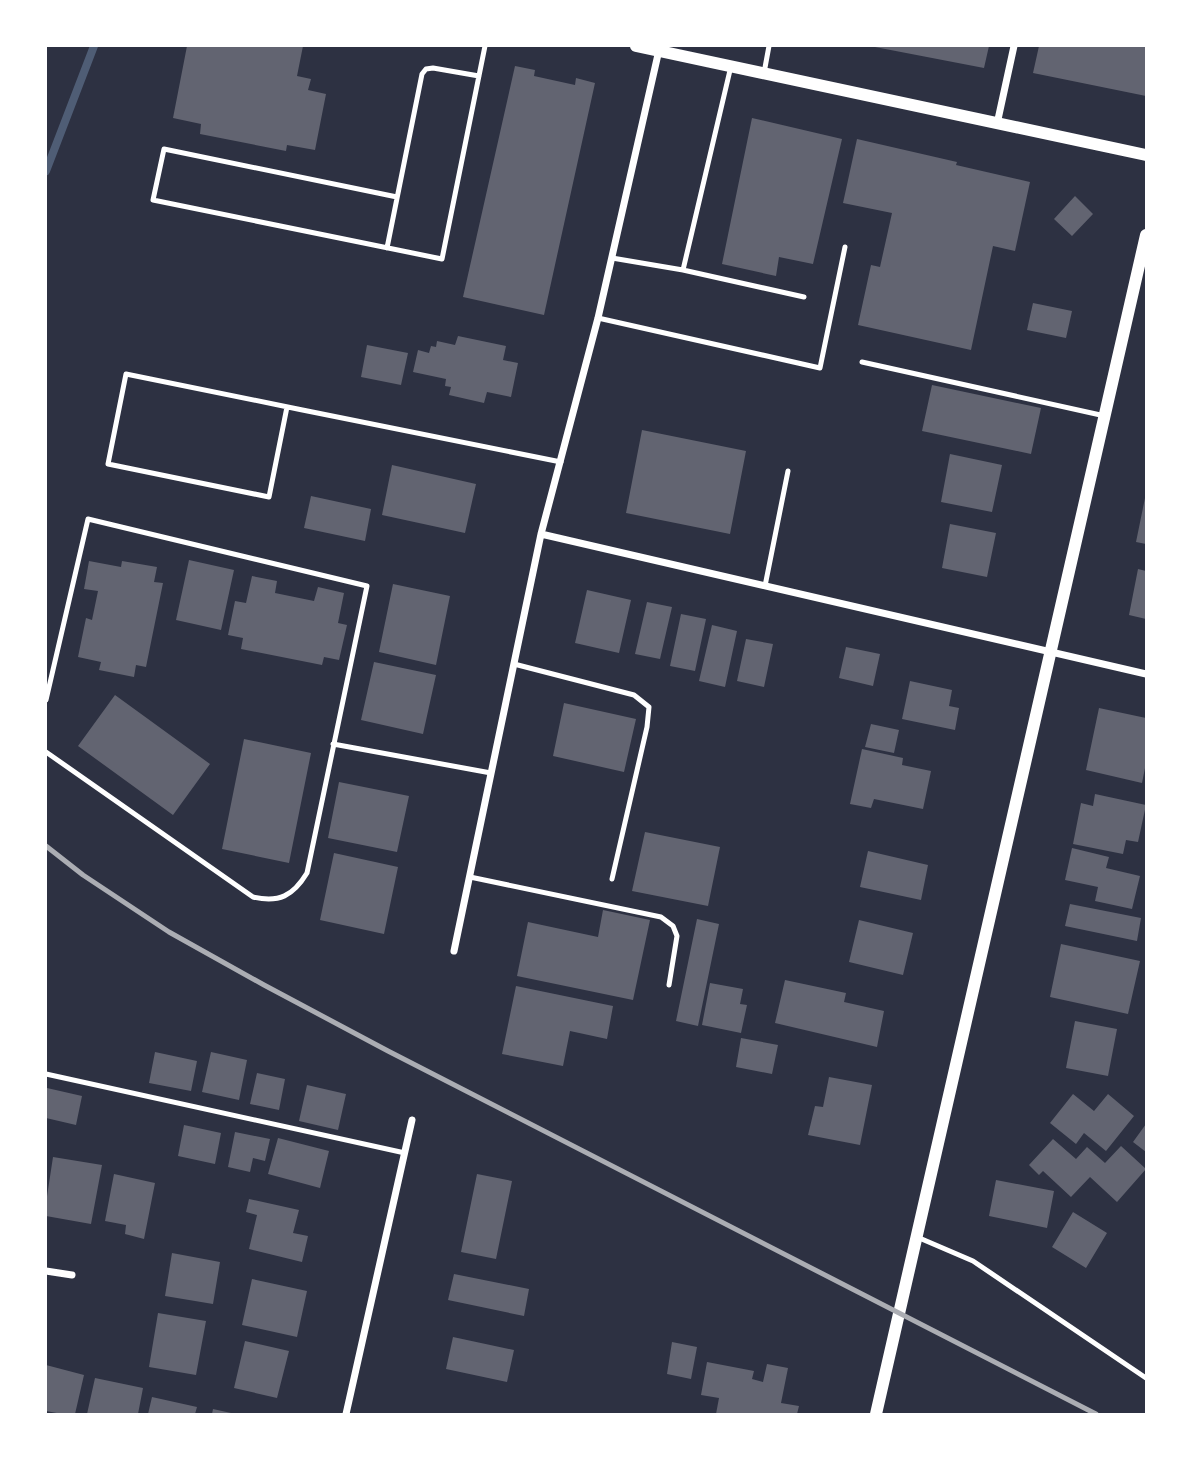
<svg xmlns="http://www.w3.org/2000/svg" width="1192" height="1460" viewBox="0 0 1192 1460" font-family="Montserrat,sans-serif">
<rect width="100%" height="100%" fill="#2d3142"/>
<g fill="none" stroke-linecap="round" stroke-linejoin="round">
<path stroke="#4f5d75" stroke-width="8" d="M46 171 94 46"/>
</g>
<path fill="#626471" d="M187 46H303L297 76 311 79 308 90 326 94 315 150 287 145 286 151 200 134 201 124 173 118Z
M875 46H989L984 68 875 47Z
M1039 46H1146V96L1033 73Z
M515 66 535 70 534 76 575 85 576 78 595 83 544 315 463 297Z
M752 118 842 139 813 264 779 257 776 276 722 264Z
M857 139 957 162 956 165 1030 182 1015 251 993 246 971 350 858 325 871 265 880 267 892 213 843 203Z
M1075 196 1093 214 1072 236 1054 219Z
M1033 303 1072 311 1066 338 1027 330Z
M458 336 506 346 503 360 518 363 511 397 487 392 484 403 449 395 451 387 445 386 446 379 413 372 418 350 429 353 431 346 436 347 437 341 455 345Z
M367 345 408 353 401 385 361 377Z
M932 385 1041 408 1031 454 922 431Z
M642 430 746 451 730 534 626 513Z
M950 454 1002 465 992 512 941 502Z
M392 465 476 484 465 533 382 515Z
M311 496 371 509 365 541 304 528Z
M1145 498H1146V544L1136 542Z
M950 524 996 533 987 577 942 568Z
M189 560 234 570 221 630 176 620Z
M89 561 121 567 122 561 157 567 154 582 163 583 146 667 136 665 134 677 99 670 101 662 78 657 86 618 92 620 98 591 84 589Z
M1138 569 1146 571V619L1129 615Z
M252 576 277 581 275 593 314 601 318 587 344 593 338 623 347 625 339 660 324 657 322 665 241 649 243 638 228 635 235 601 246 603Z
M393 584 450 596 436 665 379 652Z
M587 590 631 600 619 653 575 643Z
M647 602 672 607 660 659 635 654Z
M681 614 706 619 695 671 670 666Z
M712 625 737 631 725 687 699 681Z
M746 639 773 644 764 687 737 681Z
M846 647 880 654 873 686 839 678Z
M374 662 436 675 423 734 361 720Z
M910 681 952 690 949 706 959 708 955 730 902 719Z
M115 695 210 764 173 815 78 746Z
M564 703 636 719 624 772 553 756Z
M1099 708 1146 718V763L1142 783 1086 770Z
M871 724 899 730 894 753 865 747Z
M244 739 311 753 289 863 222 849Z
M862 749 903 758 902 765 931 771 923 809 874 799 871 808 850 804Z
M339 782 409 796 397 852 328 838Z
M1095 794 1146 805 1138 842 1126 840 1123 854 1073 844 1081 803 1093 806Z
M645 832 720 847 708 906 632 891Z
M1072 848 1109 857 1106 868 1140 876 1132 909 1095 901 1098 887 1065 880Z
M868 851 928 865 921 900 860 887Z
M334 853 398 867 384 934 320 920Z
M1070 904 1141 918 1137 941 1065 926Z
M603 910 650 920 633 1000 517 976 528 922 598 937Z
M697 919 719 924 698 1026 676 1021Z
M859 920 913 933 903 975 849 962Z
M1061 944 1140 961 1128 1014 1050 997Z
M785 980 846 993 844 1002 884 1011 877 1047 775 1023Z
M710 983 743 989 740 1004 747 1005 741 1033 702 1025Z
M516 986 613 1006 607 1039 570 1031 563 1066 502 1054Z
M1075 1021 1117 1029 1108 1076 1066 1068Z
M741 1038 778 1045 772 1074 736 1067Z
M155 1052 197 1061 191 1091 149 1083Z
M211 1052 247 1060 239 1100 202 1092Z
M257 1073 285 1079 279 1110 250 1104Z
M829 1077 872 1085 860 1145 808 1135 815 1106 823 1107Z
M307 1085 346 1094 338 1130 299 1121Z
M47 1088 82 1096 76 1125 46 1118V1098Z
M1073 1094 1094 1111 1108 1094 1134 1116 1106 1151 1084 1133 1076 1144 1050 1123Z
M1146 1124V1152L1133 1142Z
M184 1125 221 1133 215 1164 178 1156Z
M235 1132 270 1139 265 1161 253 1158 250 1172 228 1167Z
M278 1138 329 1151 320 1188 268 1174Z
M1053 1139 1076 1159 1087 1147 1105 1163 1121 1146 1146 1169 1117 1202 1090 1177 1071 1197 1043 1171 1039 1175 1029 1165Z
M53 1157 102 1165 91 1224 46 1216V1203Z
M114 1174 155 1183 144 1239 125 1234 126 1225 105 1221Z
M477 1174 512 1181 496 1259 461 1252Z
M996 1180 1054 1191 1047 1228 989 1216Z
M249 1199 299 1210 293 1233 308 1236 302 1262 249 1249 257 1215 246 1212Z
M1073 1212 1107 1233 1086 1268 1052 1247Z
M172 1253 220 1262 213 1304 165 1296Z
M454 1274 529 1289 524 1316 448 1300Z
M252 1279 307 1291 297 1337 242 1325Z
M158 1313 206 1321 196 1375 149 1367Z
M453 1337 514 1350 507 1382 446 1369Z
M245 1341 289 1351 277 1398 234 1388Z
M672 1342 697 1347 691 1379 667 1374Z
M707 1362 754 1371 752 1379 763 1382 767 1364 788 1368 781 1403 799 1406 797 1414H716L719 1398 701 1395Z
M46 1365 84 1375 75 1414H62L46 1411Z
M95 1378 143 1388 138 1414H87Z
M152 1397 197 1407 195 1414H148Z
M213 1409 231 1413V1414H212Z"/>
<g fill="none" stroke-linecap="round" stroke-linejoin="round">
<path stroke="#fff" stroke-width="5" d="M764 73 769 46
M397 197 164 149 153 200 442 259 485 46
M387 248 422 74 426 69 433 68 479 76
M612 258 683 270 804 297
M683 270 731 66
M598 318 820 368 845 247
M862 362 1105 416
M287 407 269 497 108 464 126 374C271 403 416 434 561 462
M765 586 788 471
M514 664 634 695 649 707 647 727 612 879
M46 700 88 519 367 586 307 873C293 896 279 903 253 897L46 752
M333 744 491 773
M470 877 661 917 673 926 677 936 669 985
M46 1074 405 1153
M917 1237 973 1261 1146 1378"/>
<path stroke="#fff" stroke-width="7" d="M997 124 1014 46
M541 534 1146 674
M454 951 541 534 598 318 659 50
M46 1271 72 1275
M346 1414 412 1120"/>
<path stroke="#fff" stroke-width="12" d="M636 46 1146 155
M876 1414 1146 235"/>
<path stroke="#abadb3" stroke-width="5" d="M46 846 83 875 169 932 264 985 388 1051 1096 1414"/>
</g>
<rect width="1192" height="1460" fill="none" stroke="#ffffff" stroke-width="94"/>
</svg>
